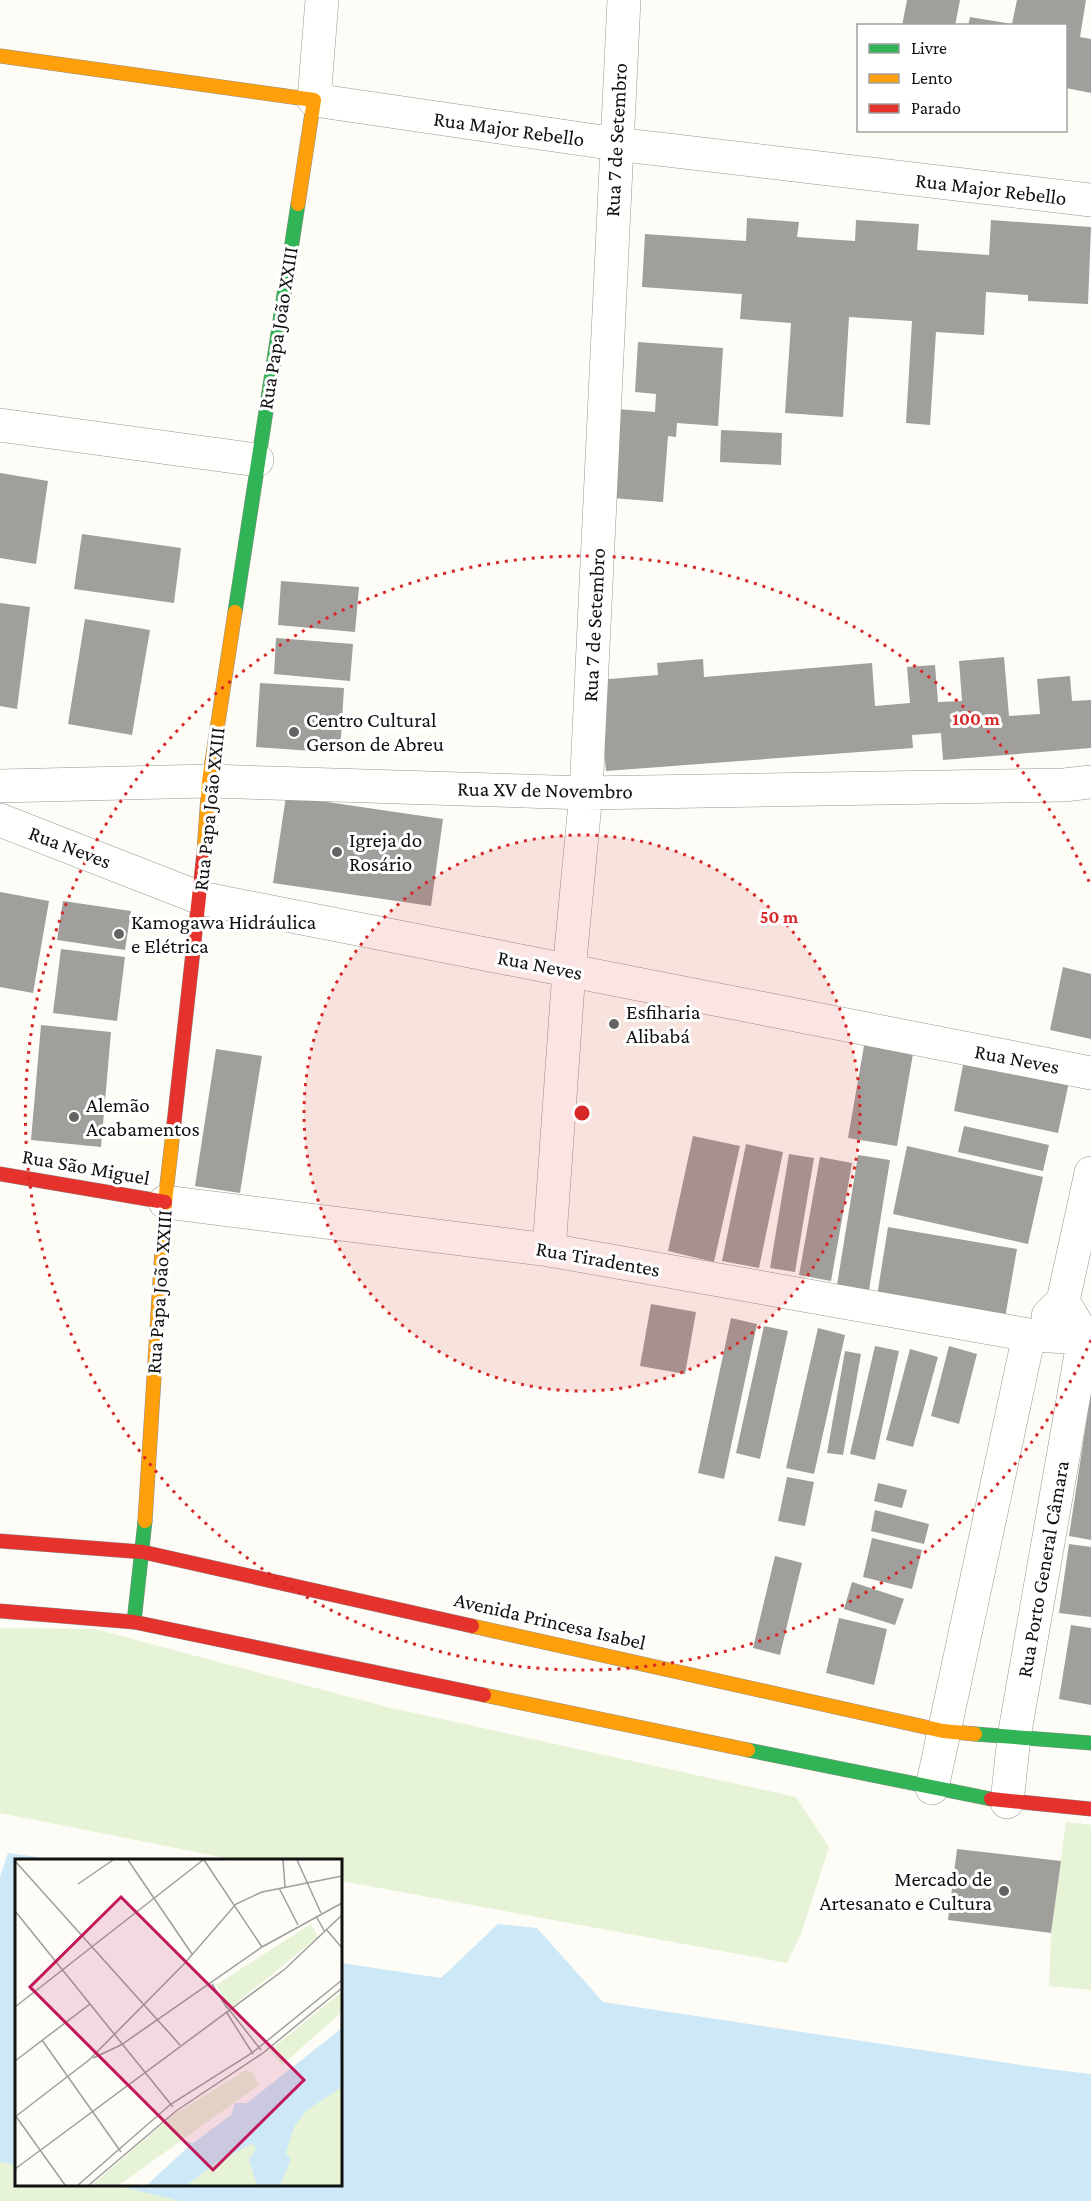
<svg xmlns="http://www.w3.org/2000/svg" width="1091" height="2201" viewBox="0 0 1091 2201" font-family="'Crimson Pro',serif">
<rect width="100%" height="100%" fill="#fdfcf7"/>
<path fill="#e7f3d7" d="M0 1628 95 1629 387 1707 796 1797 829 1847 801 1934 787 1963 341 1881 340 1860H236L0 1813Z
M1066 1822 1091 1825V1990L1049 1986 1051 1933Z
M0 2063 16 2065V2184H340L377 2201H0Z"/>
<path fill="#cde8f7" d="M8 1853 37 1857V1860H16V2165L0 2162V1877Z
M498 1924 537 1928 603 2002 1048 2069 1091 2074V2201H180L114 2185 340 2184 341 1963 441 1978Z"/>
<path fill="#a19f9c" d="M907 0H960L955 26H902Z
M1017 0H1086L1080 37 1091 39V93L1066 88V26H968L970 17 1012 24Z
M747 218 799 222 797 237 855 241 856 220 919 224 917 250 989 255 991 220 1091 227 1088 304 1028 301V295L986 292 984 335 936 332 930 425 906 423 912 321 849 317 843 417 785 413 791 323 740 319 742 294 642 287 645 234 746 241Z
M638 342 723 348 718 426 677 423 676 437 668 436 663 502 612 498 617 409 655 412 656 394 635 392Z
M721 430 782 433 781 465 720 462Z
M0 473 48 481 36 564 0 558Z
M82 534 181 548 174 603 74 589Z
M281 581 359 587 355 632 278 625Z
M0 603 30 607 17 709 0 706Z
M85 619 150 630 132 735 68 724Z
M276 638 353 644 350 681 274 674Z
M1004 657 1009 716 1040 714 1037 679 1070 676 1072 701 1091 700V748L943 760 941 733 912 735 913 748 606 771 598 680 658 675 657 663 703 659 704 677 872 663 875 706 910 703 907 667 935 665 938 702 962 701 959 661Z
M260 683 344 688 340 753 256 747Z
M286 796 443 819 431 906 273 883Z
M0 892 49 901 33 993 0 987Z
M63 901 131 911 125 950 57 940Z
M61 949 125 957 117 1021 53 1013Z
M1063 967 1091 974V1039L1050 1030Z
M41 1025 111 1032 101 1147 31 1140Z
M865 1040 914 1048 897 1146 848 1138Z
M216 1049 262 1056 240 1193 195 1186Z
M964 1060 1069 1082 1058 1133 954 1111Z
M964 1126 1049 1145 1043 1171 958 1152Z
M693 1136 740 1146 714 1262 668 1251Z
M746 1144 783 1152 759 1268 722 1261Z
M907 1146 1043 1177 1028 1244 893 1214Z
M789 1154 814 1158 795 1272 770 1268Z
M858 1155 890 1160 869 1290 837 1285Z
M820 1157 852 1163 831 1281 799 1275Z
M888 1227 1017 1249 1005 1318 877 1296Z
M651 1304 696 1312 685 1374 640 1366Z
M731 1318 757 1324 724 1479 698 1473Z
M764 1326 788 1331 760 1459 736 1453Z
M818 1328 845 1335 814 1474 786 1468Z
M875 1346 899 1351 875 1460 850 1454Z
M949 1346 977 1354 959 1424 931 1416Z
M910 1349 938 1357 913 1447 886 1440Z
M845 1351 861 1354 843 1455 827 1453Z
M1090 1397H1091V1540L1069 1536Z
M787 1477 814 1482 805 1526 778 1521Z
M878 1483 907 1490 902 1508 874 1501Z
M875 1510 929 1524 924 1544 871 1531Z
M872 1538 922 1550 912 1589 863 1577Z
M1069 1544 1091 1547V1617L1059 1613Z
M775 1556 802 1563 780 1655 753 1648Z
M852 1582 904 1599 895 1625 844 1609Z
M839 1618 887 1629 874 1685 826 1673Z
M1071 1625 1091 1628V1705L1059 1699Z
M957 1849 1061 1861 1051 1933 948 1920Z"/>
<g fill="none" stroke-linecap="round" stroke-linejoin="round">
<defs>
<path id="street" d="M322 0 314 100 616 144 1091 200
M0 425 257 460
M0 786 209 781 586 793 1064 785 1091 782
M0 820 200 898 1091 1073
M165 1202 549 1250 1029 1335 1091 1338
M549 1250 569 971 586 793 624 0
M1048 1316 1063 1301 1091 1173
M932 1788 1029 1335
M1007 1802 1014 1737 1084 1337 1063 1301"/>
<path id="fast" d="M235 612 298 204
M134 1622 145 1521
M975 1734 1091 1743
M748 1750 991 1799"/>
<path id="slow" d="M0 56 314 100 298 204
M204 852 209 781 235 612
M145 1521 165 1202 174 1123
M472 1626 943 1731 975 1734
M484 1695 748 1750"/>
<path id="jam" d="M174 1123 204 852
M0 1174 165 1202
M0 1541 143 1552 472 1626
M0 1611 134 1622 484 1695
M991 1799 1091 1809"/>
</defs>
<use href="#street" stroke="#979795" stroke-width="34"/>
<use href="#fast" stroke="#8e8d8b" stroke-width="15"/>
<use href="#slow" stroke="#8e8d8b" stroke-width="15"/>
<use href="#jam" stroke="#8e8d8b" stroke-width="15"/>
<use href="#street" stroke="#fffffe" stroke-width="33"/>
<use href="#fast" stroke="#30b455" stroke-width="14"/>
<use href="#slow" stroke="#ff9f0a" stroke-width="14"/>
<use href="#jam" stroke="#e5322d" stroke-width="14"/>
</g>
<circle cx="582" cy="1113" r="278" fill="#d62828" fill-opacity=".12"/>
<g fill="none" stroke="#d62828" stroke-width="3" stroke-dasharray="3 6">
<circle cx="582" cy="1113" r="278"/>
<path d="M1091 1340A557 557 0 1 1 1091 886"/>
</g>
<g fill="#646362" stroke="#fff" stroke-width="2">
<circle cx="294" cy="732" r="6"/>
<circle cx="337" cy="852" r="6"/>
<circle cx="119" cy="934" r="6"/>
<circle cx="614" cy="1024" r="6"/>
<circle cx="74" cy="1117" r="6"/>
<circle cx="1004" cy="1891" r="6"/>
</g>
<g text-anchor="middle" stroke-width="6" stroke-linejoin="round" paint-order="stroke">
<g font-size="21" fill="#111" stroke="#fff">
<text transform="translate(509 129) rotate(8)" y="7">Rua Major Rebello</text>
<text transform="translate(616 140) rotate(-87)" y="7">Rua 7 de Setembro</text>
<text transform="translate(991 189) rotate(7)" y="7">Rua Major Rebello</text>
<text transform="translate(278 328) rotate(-81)" y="7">Rua Papa João XXIII</text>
<text transform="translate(594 625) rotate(-87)" y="7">Rua 7 de Setembro</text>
<text transform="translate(545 790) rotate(1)" y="7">Rua XV de Novembro</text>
<text transform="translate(209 809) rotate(-84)" y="7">Rua Papa João XXIII</text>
<text transform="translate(70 847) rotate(21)" y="7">Rua Neves</text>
<text transform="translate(540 965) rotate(11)" y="7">Rua Neves</text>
<text transform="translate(1017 1059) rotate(11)" y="7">Rua Neves</text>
<text transform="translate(86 1167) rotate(10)" y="7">Rua São Miguel</text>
<text transform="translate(598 1259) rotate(10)" y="7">Rua Tiradentes</text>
<text transform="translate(159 1292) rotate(-86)" y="7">Rua Papa João XXIII</text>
<text transform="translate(1043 1569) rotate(-80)" y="7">Rua Porto General Câmara</text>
<text transform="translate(550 1621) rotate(13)" y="7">Avenida Princesa Isabel</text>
</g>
<g font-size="21" fill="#111" stroke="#fff" text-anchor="start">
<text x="306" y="727">Centro Cultural<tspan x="306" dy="24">Gerson de Abreu</tspan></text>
<text x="349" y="847">Igreja do<tspan x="349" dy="24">Rosário</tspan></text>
<text x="131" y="929">Kamogawa Hidráulica<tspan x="131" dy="24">e Elétrica</tspan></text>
<text x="626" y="1019">Esfiharia<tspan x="626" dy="24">Alibabá</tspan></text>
<text x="86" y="1112">Alemão<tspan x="86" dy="24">Acabamentos</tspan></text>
<text x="992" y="1886" text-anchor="end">Mercado de<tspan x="992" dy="24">Artesanato e Cultura</tspan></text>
</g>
</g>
<g transform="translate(15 1859)">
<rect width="327" height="327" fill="#fdfcf7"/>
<path d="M296 65 303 78 215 149 201 126ZM327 133V153L267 206 255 191ZM231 211 237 213 244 226 104 326H77L158 256ZM327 215V326H163ZM274 282 271 295 241 286Z" fill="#e7f3d7" fill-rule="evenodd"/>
<path d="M327 169 325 229 291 252 279 268 271 294 276 300 265 326H242L234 300 241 290 238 284 202 303 172 326H132L173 288 170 282 178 284 216 256 220 244H232Z" fill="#cde8f7"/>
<path fill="none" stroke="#9f9e9b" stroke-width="1.5" d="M113 1 177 95M189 1 247 88M268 1 270 28M282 1 306 54M0 2 165 186M63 25 98 1M264 29 283 66M0 52 158 248M301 57 310 73M311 70 327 89M197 125 212 149M0 148 188 1M212 148 246 191M212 154 238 195M27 181 106 293M78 199 106 186 247 88 327 44M0 202 75 145M0 256 50 326M0 258 74 201 169 105 221 45 247 33 327 17M0 310 270 110 327 56M63 326 156 245 237 194 327 121M74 326 161 252 248 194 327 129"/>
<path fill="#c2185b" fill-opacity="0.15" stroke="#c2185b" stroke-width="3" d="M106 38 289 221 198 311 15 128Z"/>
<rect width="327" height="327" fill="none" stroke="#111" stroke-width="3"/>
</g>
<circle cx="582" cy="1113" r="9" fill="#d62828" stroke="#fff" stroke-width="3"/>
<g font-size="18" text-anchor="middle" font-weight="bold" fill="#d62828" stroke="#fff" stroke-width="6" stroke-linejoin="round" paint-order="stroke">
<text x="976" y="725">100 m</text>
<text x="779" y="923">50 m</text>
</g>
<rect x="857" y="24" width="210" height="108" fill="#ffffff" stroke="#a0a0a0" stroke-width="1.5"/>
<rect x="869" y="44" width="30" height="9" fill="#30b455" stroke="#a0a0a0" stroke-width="1.5"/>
<text x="911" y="54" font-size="18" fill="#111111">Livre</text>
<rect x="869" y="74" width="30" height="9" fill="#ff9f0a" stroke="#a0a0a0" stroke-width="1.5"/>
<text x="911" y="84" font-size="18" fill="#111111">Lento</text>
<rect x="869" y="104" width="30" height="9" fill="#e5322d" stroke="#a0a0a0" stroke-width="1.5"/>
<text x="911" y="114" font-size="18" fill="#111111">Parado</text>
</svg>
